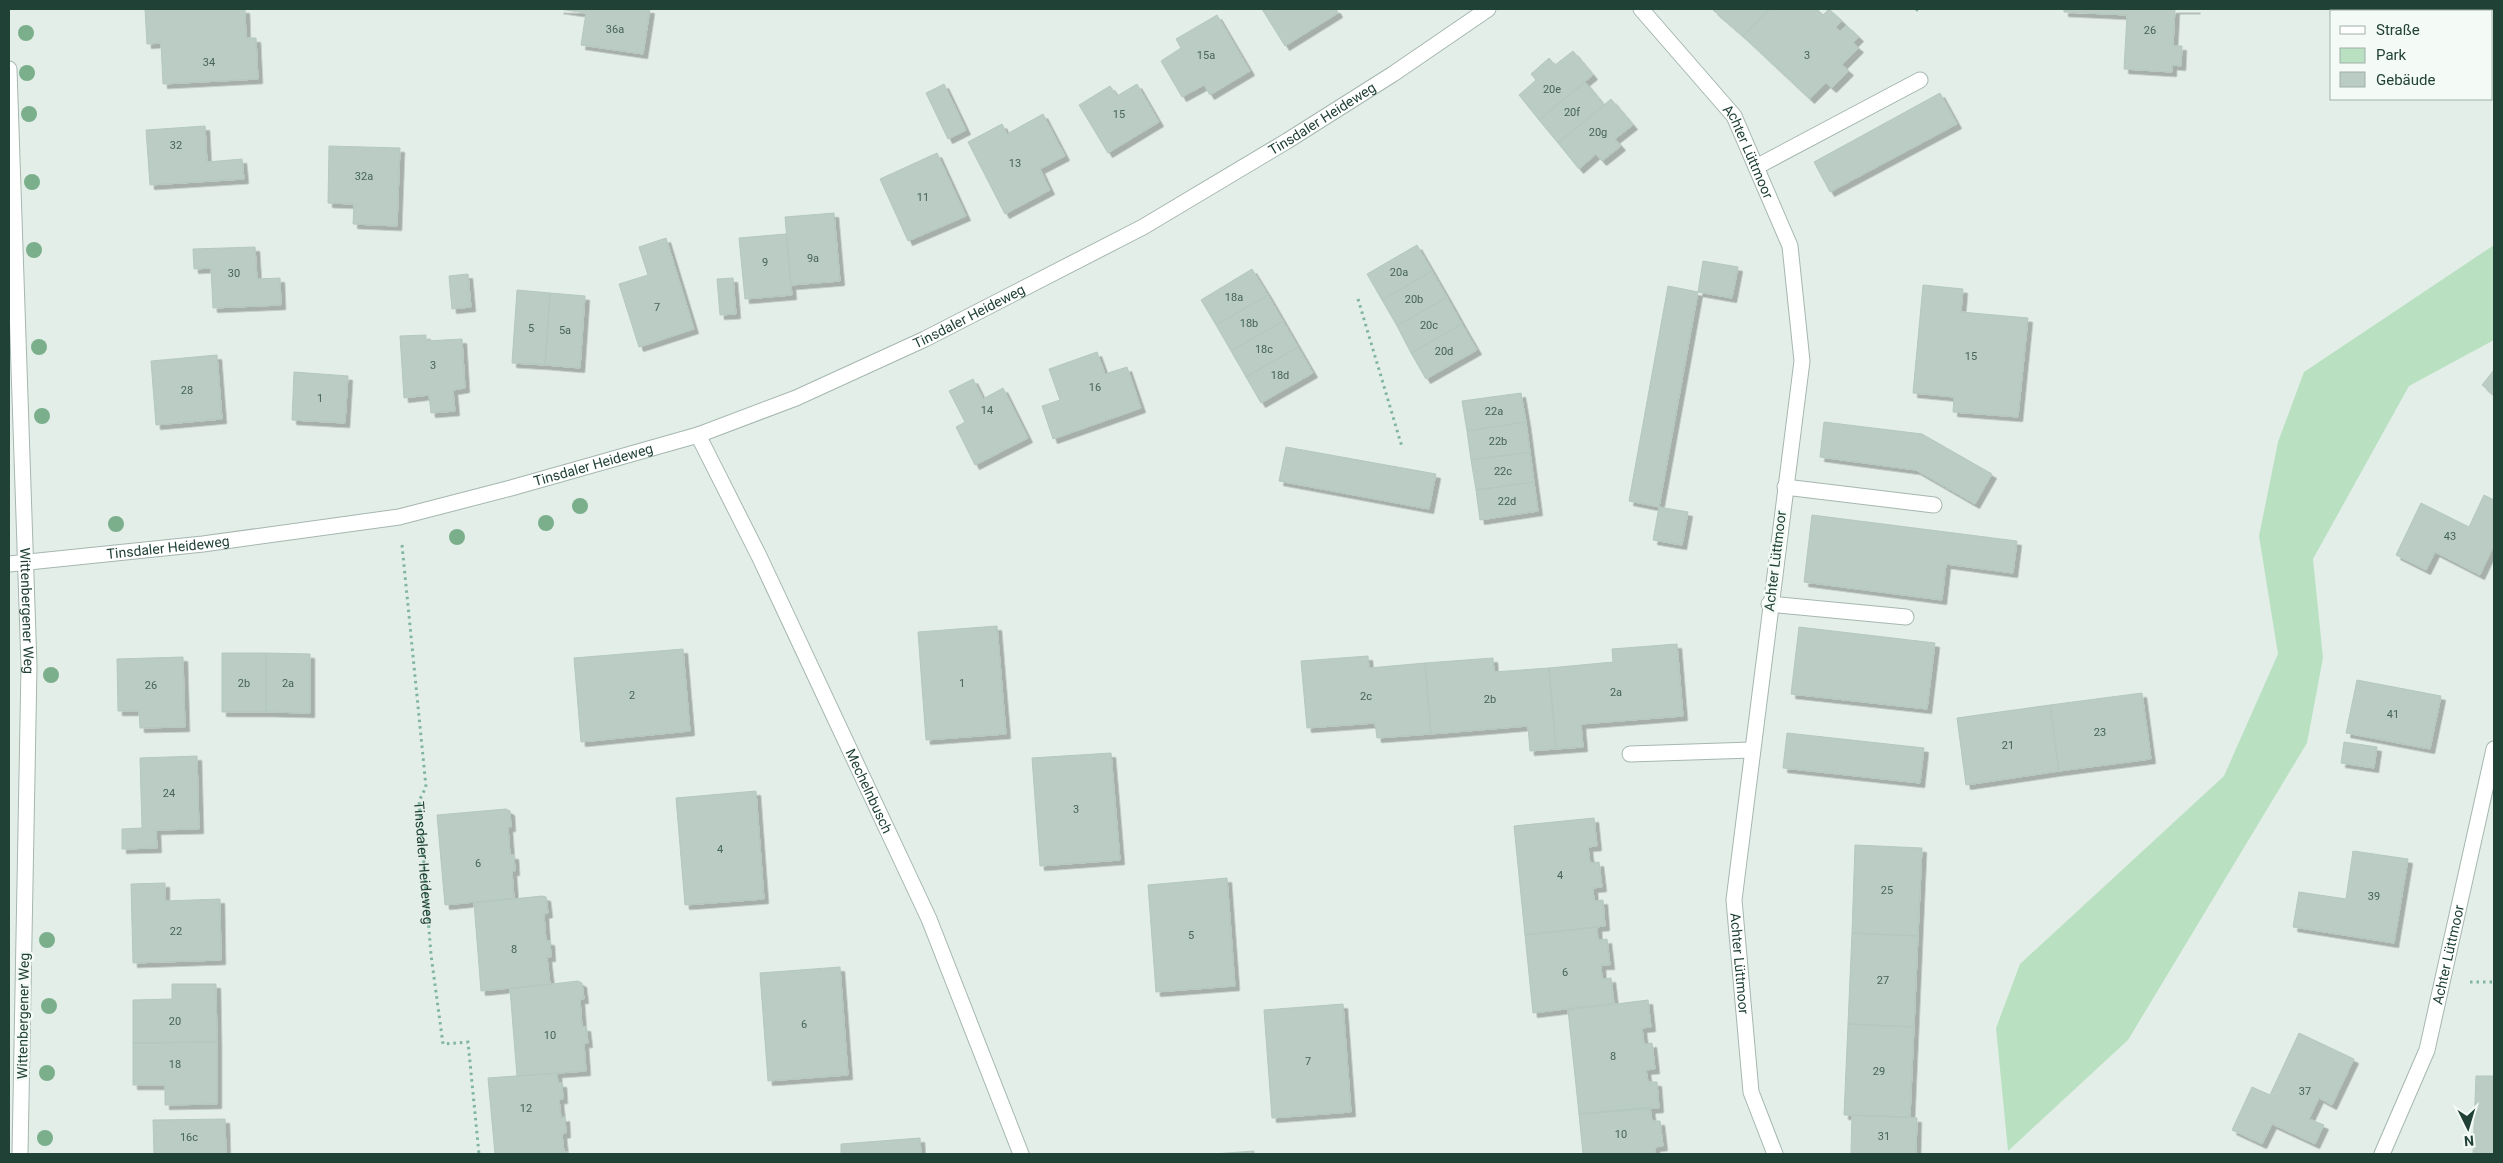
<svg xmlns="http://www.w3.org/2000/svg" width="2503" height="1163" viewBox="0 0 2503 1163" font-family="Roboto,sans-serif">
<defs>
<filter id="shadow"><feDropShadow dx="4.5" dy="4.5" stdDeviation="0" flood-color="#0004"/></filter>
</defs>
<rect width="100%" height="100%" fill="#e3eee8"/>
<path fill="#b9e1c1" d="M2494 245V340L2409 386 2313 559 2323 658 2307 743 2128 1040 2008 1151 1996 1028 2020 964 2224 776 2278 654 2259 536 2278 442 2304 372Z"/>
<path fill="#baccc4" stroke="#b4c8be" filter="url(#shadow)" d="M145 9H245L246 38H256L258 79 163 84 161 43 147 44Z
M559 9H650L643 54 581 45 586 13Z
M1262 9H1336L1338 13 1285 46Z
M1715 9H1769L1743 36 1713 10Z
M1769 9H1817L1823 15 1829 9 1842 21 1836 27 1840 31 1846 25 1859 37 1853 43 1859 48 1842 65 1849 71 1832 88 1826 83 1810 99 1743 36Z
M2064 9H2196H2175L2173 46H2182L2181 66 2172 65V72L2124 69 2127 15 2064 12Z
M1217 15 1250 71 1210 95 1204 85 1182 97 1161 61 1181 48 1176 39Z
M1573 51 1593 75 1539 120 1519 95 1536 80 1531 74 1549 58 1555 65Z
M1585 82 1604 105 1558 143 1539 120Z
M944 84 966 130 948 139 926 93Z
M1137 84 1159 122 1108 153 1079 105 1110 86 1117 96Z
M1940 93 1957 124 1830 192 1814 162Z
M1611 99 1633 125 1615 139 1621 146 1602 161 1596 154 1579 169 1558 143Z
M1043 114 1065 156 1040 169 1050 190 1005 214 968 142 1002 124 1007 134Z
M205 126 207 162 242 159 244 179 150 185 146 130Z
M329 146 400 148 397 226 353 224 354 204 328 203Z
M937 153 966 216 908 241 880 179Z
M834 213 840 281 791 285 785 217Z
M786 234 792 295 745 299 739 238Z
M666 238 694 329 639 347 619 284 648 275 639 247Z
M1417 245 1432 271 1382 300 1367 274Z
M255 247 257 279 280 278 281 305 213 308 211 268 194 269 193 249Z
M1703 261 1738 267 1732 298 1698 292Z
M1252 269 1268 295 1216 325 1201 300Z
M1432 271 1447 297 1397 326 1382 300Z
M468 274 471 307 452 309 449 276Z
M733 278 736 314 720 315 717 279Z
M1923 285 1963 289 1961 312 2028 318 2018 417 1953 412 1954 397 1913 393Z
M1668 286 1698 292 1659 507 1629 501Z
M517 290 550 293 545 365 512 363Z
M550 293 585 296 580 368 545 365Z
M1268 295 1283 321 1231 351 1216 325Z
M1447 297 1462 324 1411 353 1397 326Z
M1283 321 1298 347 1246 377 1231 351Z
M1462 324 1477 350 1426 379 1411 353Z
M426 335V341L462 339 465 388 453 390 455 411 431 413 429 395 404 398 400 336Z
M1298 347 1313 373 1261 403 1246 377Z
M1097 352 1105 374 1127 367 1141 408 1053 439 1042 406 1060 400 1049 369Z
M217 355 222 419 156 425 151 361Z
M2494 370V395L2482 385Z
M294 372 348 376 345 423 292 420Z
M973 379 983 399 1003 388 1028 438 975 465 956 427 965 422 949 391Z
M1521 393 1526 422 1467 431 1462 401Z
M1526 422 1530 452 1471 460 1467 431Z
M1824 422 1922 434 1992 474 1975 504 1916 470 1820 457Z
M1286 447 1436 474 1429 509 1279 481Z
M1530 452 1534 482 1476 490 1471 460Z
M1534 482 1538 511 1480 520 1476 490Z
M2484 495 2494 500V545L2480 575 2435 552 2426 570 2396 555 2421 503 2469 527Z
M1659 507 1688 512 1682 545 1653 540Z
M1812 515 2017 541 2013 573 1946 564 1942 600 1804 582Z
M997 626 1006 734 926 740 918 632Z
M1799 627 1935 643 1927 709 1791 694Z
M1677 644 1683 716 1581 724 1583 747 1556 749 1549 668 1613 662 1612 649Z
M683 649 690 731 581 742 574 658Z
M222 653H266V712H222Z
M266 653 310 654V713L266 712Z
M1368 656 1369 668 1425 663 1431 734 1377 738 1375 723 1307 728 1301 661Z
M183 657 185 727 140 728 139 711H118L117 659Z
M1493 658 1494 672 1549 668 1556 749 1530 751 1528 726 1431 734 1425 663Z
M2357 680 2441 696 2430 749 2346 733Z
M2142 693 2151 759 2059 771 2050 705Z
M2050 705 2059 771 1966 785 1957 718Z
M1787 733 1924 748 1920 783 1783 768Z
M2344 742 2377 747 2374 768 2341 763Z
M1111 753 1120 860 1040 866 1032 758Z
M197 756 199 829 156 830 157 848 122 849V829L142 828 140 758Z
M756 791 764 899 685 905 676 798Z
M506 809 510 811 511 827H508L510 855H514L515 871H512L514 898 445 905 437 815Z
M1594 818 1597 846 1588 847 1590 863 1599 862 1602 887 1593 888 1594 901 1603 900 1605 926 1525 935 1514 826Z
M1855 845 1922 848 1918 936 1852 933Z
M2353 851 2408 859 2394 943 2293 927 2299 892 2346 899Z
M1227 878 1235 986 1156 992 1148 885Z
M165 883V901L220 899 221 960 133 963 131 884Z
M542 896 546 897 548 913 544 914 546 941H550L551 957H547L550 984 481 991 474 903Z
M1597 927 1598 940 1607 939 1610 965H1601L1602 979 1611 978 1614 1003 1533 1013 1525 935Z
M1852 933 1918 936 1914 1027 1848 1024Z
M840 967 848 1075 768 1081 760 973Z
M578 981 582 983 584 999H580L582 1027H586L588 1043H584L586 1071 517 1076 510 989Z
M172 984H216L217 1042 133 1043V1000L172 999Z
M1648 1000 1651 1027 1642 1028 1644 1044 1652 1043 1655 1069 1646 1070 1648 1082H1657L1659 1108 1579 1114 1568 1010Z
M1343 1004 1351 1112 1272 1118 1264 1010Z
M1848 1024 1914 1027 1910 1117 1844 1115Z
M2299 1033 2354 1059 2332 1105 2319 1098 2309 1119 2324 1125 2315 1144 2272 1124 2262 1144 2232 1130 2252 1087 2270 1095Z
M217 1042V1104L165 1105V1085H133V1043Z
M557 1073 558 1083H562L563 1099H559L561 1118 565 1117 566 1133 562 1134 564 1152H568V1154H495L488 1078Z
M2476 1076H2494V1154H2473Z
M1650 1107 1652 1121H1660L1663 1146 1655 1147V1154H1583L1579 1114Z
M1852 1115 1917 1118 1916 1154H1851Z
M225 1119 226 1154H154L153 1120Z
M920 1138 921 1154H841V1144Z
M1254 1151V1154H1213Z"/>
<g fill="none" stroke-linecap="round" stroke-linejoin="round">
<defs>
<g id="minor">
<path id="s2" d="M1641 9 1734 116 1790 246 1802 361 1734 900 1751 1092 1775 1154"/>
<path id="s3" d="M9 69 29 666 20 1154"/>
<path d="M1756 167 1920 80"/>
<path id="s4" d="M698 435 759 556 929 919 1021 1154"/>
<path d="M1785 487 1934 505"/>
<path id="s5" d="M9 564 203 544 399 517 511 488 698 435 796 398 925 339 1143 227 1287 141 1393 74 1488 9"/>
<path d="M1769 604 1906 617"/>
<path d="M1630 754 1752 750"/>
<path id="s6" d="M2382 1154 2427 1050 2494 749"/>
</g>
</defs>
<use href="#minor" stroke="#a5b7af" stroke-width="17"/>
<g stroke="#80b5a0" stroke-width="3" stroke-dasharray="2.5 4" stroke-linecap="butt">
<path d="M1916 9 1919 11"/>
<path d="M1358 299 1402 447"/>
<path id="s1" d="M402 545 426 787 419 801 431 955 443 1044 468 1042 479 1154"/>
<path d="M2470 982H2494"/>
</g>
<use href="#minor" stroke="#fff" stroke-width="15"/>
</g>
<g fill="#7baf8c">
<circle cx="26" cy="33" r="8"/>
<circle cx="27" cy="73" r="8"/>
<circle cx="29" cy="114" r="8"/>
<circle cx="32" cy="182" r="8"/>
<circle cx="34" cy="250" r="8"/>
<circle cx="39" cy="347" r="8"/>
<circle cx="42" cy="416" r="8"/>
<circle cx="580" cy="506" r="8"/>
<circle cx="546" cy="523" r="8"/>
<circle cx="116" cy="524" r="8"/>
<circle cx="457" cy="537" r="8"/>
<circle cx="51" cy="675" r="8"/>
<circle cx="47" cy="940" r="8"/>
<circle cx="49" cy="1006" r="8"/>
<circle cx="47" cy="1073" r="8"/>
<circle cx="45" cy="1138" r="8"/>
</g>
<g text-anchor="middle" stroke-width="5" stroke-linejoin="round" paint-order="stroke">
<g font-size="11" fill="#46645a">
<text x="615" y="33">36a</text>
<text x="2150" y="34">26</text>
<text x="1206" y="59">15a</text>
<text x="1807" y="59">3</text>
<text x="209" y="66">34</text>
<text x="1552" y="93">20e</text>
<text x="1572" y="116">20f</text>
<text x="1119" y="118">15</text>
<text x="1598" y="136">20g</text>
<text x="176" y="149">32</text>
<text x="1015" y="167">13</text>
<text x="364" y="180">32a</text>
<text x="923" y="201">11</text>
<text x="813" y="262">9a</text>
<text x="765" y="266">9</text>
<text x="1399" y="276">20a</text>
<text x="234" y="277">30</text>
<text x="1234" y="301">18a</text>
<text x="1414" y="303">20b</text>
<text x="657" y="311">7</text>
<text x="1249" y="327">18b</text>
<text x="1429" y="329">20c</text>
<text x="531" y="332">5</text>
<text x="565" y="334">5a</text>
<text x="1264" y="353">18c</text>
<text x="1444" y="355">20d</text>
<text x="1971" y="360">15</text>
<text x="433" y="369">3</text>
<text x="1280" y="379">18d</text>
<text x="1095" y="391">16</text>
<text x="187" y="394">28</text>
<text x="320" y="402">1</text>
<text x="987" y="414">14</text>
<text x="1494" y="415">22a</text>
<text x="1498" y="445">22b</text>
<text x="1503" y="475">22c</text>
<text x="1507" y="505">22d</text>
<text x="2450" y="540">43</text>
<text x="244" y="687">2b</text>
<text x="288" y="687">2a</text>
<text x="962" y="687">1</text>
<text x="151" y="689">26</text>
<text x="1616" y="696">2a</text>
<text x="632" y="699">2</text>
<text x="1366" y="700">2c</text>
<text x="1490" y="703">2b</text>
<text x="2393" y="718">41</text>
<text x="2100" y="736">23</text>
<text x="2008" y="749">21</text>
<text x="169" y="797">24</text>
<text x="1076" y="813">3</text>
<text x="720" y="853">4</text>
<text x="478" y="867">6</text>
<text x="1560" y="879">4</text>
<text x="1887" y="894">25</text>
<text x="2374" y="900">39</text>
<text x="176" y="935">22</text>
<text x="1191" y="939">5</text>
<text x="514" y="953">8</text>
<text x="1565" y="976">6</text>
<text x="1883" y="984">27</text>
<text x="175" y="1025">20</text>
<text x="804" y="1028">6</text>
<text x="550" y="1039">10</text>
<text x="1613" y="1060">8</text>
<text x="1308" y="1065">7</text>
<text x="175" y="1068">18</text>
<text x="1879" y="1075">29</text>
<text x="2305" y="1095">37</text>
<text x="526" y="1112">12</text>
<text x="1621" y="1138">10</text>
<text x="1884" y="1140">31</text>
<text x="189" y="1141">16c</text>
</g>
<g font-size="14" fill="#204136" stroke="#f4faf6">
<text dy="5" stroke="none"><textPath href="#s5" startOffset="1404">Tinsdaler Heideweg</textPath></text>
<text dy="5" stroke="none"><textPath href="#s2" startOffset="180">Achter Lüttmoor</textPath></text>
<text dy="5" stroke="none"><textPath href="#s5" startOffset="999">Tinsdaler Heideweg</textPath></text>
<text dy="5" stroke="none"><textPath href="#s5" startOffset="594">Tinsdaler Heideweg</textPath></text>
<text dy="5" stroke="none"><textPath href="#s5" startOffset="160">Tinsdaler Heideweg</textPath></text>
<text transform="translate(1775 561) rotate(-83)" y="5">Achter Lüttmoor</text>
<text dy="5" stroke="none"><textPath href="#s3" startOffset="542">Wittenbergener Weg</textPath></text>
<text dy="5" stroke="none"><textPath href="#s4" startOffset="395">Mechelnbusch</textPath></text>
<text dy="5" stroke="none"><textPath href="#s1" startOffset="321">Tinsdaler Heideweg</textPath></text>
<text dy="5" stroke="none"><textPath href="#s6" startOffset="211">Achter Lüttmoor</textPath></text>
<text dy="5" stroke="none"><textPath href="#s2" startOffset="1006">Achter Lüttmoor</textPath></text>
<text transform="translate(23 1016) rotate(-89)" y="5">Wittenbergener Weg</text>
</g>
</g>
<rect width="2503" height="1163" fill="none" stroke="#204136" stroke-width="20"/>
<rect x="2330" y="10" width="162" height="90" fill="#f4faf6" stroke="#9fb0a9"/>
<rect x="2340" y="26" width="25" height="8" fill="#ffffff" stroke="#9fb0a9"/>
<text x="2376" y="35" font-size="15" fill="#204136">Straße</text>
<rect x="2340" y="48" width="25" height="15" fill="#b9e1c1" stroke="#9fb0a9"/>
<text x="2376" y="60" font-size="15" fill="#204136">Park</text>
<rect x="2340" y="72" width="25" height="15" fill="#baccc4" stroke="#9fb0a9"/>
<text x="2376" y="85" font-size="15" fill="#204136">Gebäude</text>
<g transform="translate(2468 1128) rotate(175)" stroke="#f4faf6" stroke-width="4" paint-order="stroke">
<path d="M0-4L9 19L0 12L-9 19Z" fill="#204136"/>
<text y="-8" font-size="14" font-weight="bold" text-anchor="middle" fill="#204136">N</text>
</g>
</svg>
